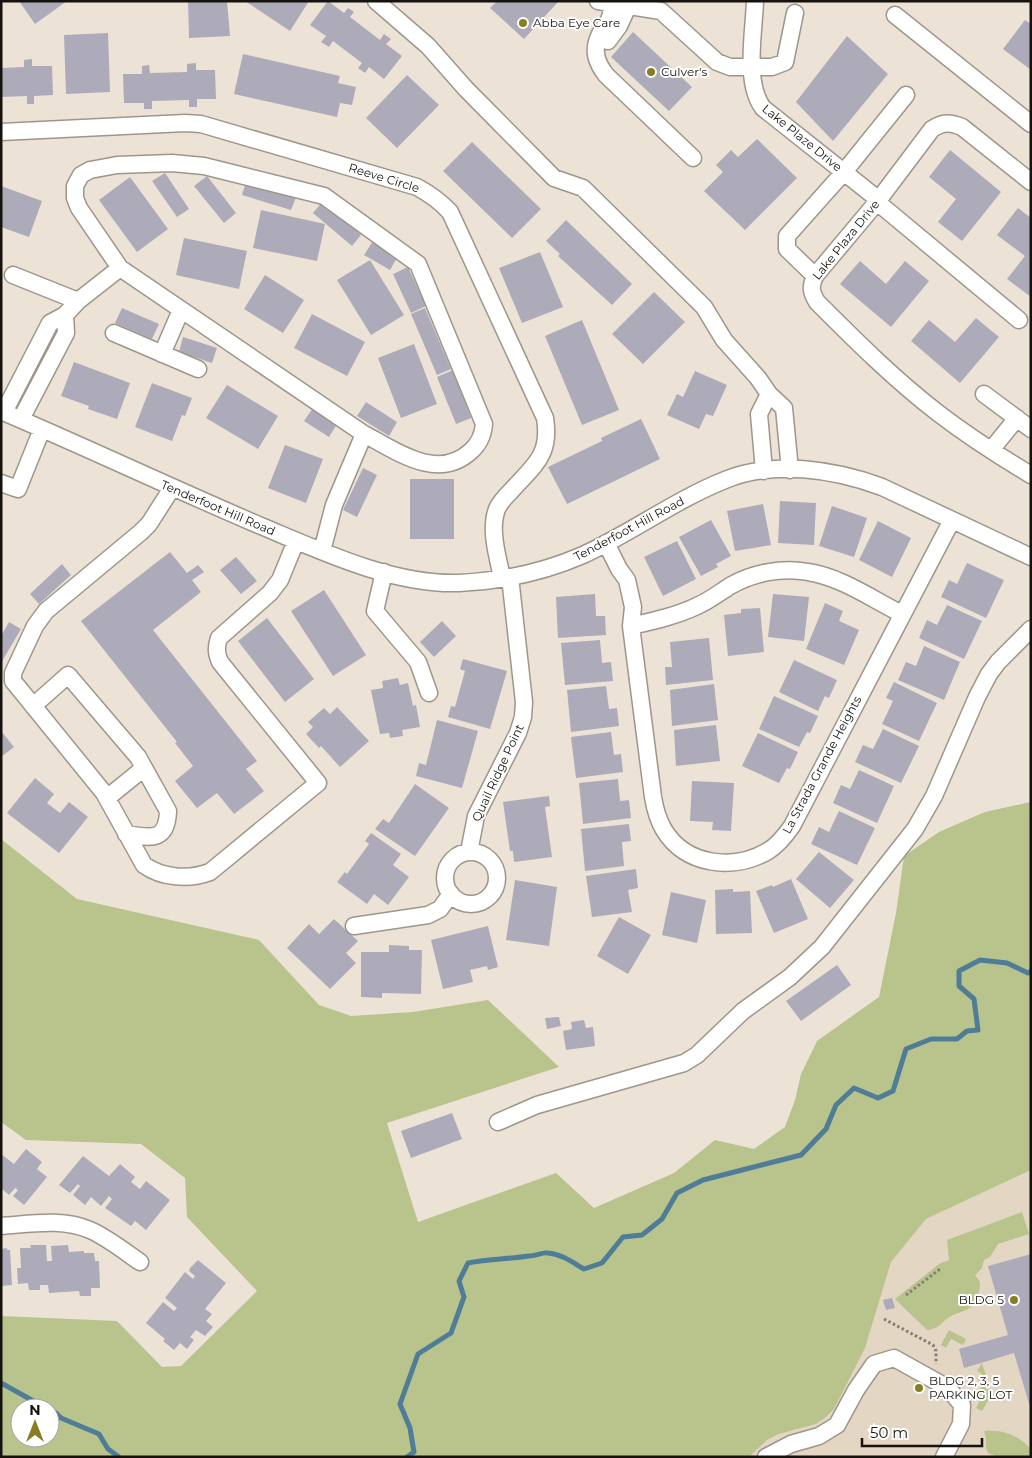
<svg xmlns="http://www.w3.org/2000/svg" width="1032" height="1458" viewBox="0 0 1032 1458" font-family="Montserrat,sans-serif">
<rect width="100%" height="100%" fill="#ece3d6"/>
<path fill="#e3d6c3" d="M1031 1170V1457H749L767 1440 779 1434 816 1424 865 1348 891 1262 926 1219Z"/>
<path fill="#b8c48c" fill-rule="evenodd" d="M1031 802V1170L926 1219 891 1262 865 1348 834 1409 826 1417 816 1424 779 1434 767 1440 749 1457H1V1316L117 1321 162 1367 181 1366 257 1291 187 1217 185 1178 141 1144 26 1140 1 1122V839L77 899 259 940 319 1005 351 1016 413 1012 488 1000 559 1067 387 1123 418 1222 556 1173 594 1208 674 1173 715 1140 754 1149 785 1127 795 1100 801 1074 817 1041 879 997 896 913 904 856 939 832 985 812ZM20 1408H50V1438H20Z
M1022 1212 1029 1234 998 1244 990 1257 984 1260 982 1268 975 1275 980 1282C980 1293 977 1305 966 1310 960 1313 953 1314 948 1318 940 1324 938 1329 927 1330L895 1299 939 1264 949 1260 947 1240Z
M949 1330 966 1339 963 1345 951 1339 946 1348 941 1345Z
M982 1363 992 1394 982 1411 976 1408 981 1398 976 1395 984 1383 978 1380 982 1374 977 1371Z
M985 1431C1003 1429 1019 1436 1031 1449V1457H997L988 1453C984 1446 988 1440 984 1432Z"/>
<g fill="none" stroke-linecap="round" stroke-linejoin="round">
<path stroke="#4f7c96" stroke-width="5" d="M1 1383 46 1408
M50 1410 56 1413 61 1418 99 1434 108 1449 119 1457
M407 1457 414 1452 410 1428 400 1404 418 1354 451 1333 464 1297 459 1281 468 1263C488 1259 509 1259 529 1256 536 1256 542 1252 548 1253 561 1254 572 1262 584 1269L602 1263 623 1237 642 1235 662 1219 677 1193 703 1180 801 1155 826 1129 836 1105 854 1088 878 1098 893 1091 906 1049 931 1039H957L967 1031 978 1030 974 999 959 986V971L980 960 1007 963 1028 973 1031 971"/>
</g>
<path fill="#adabb9" d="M19 1H67L35 24Z
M188 1H227L230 36 189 38Z
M245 1H309L290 31Z
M328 1 344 13 348 8 354 12 350 17 380 40 384 34 391 39 386 44 402 56 384 79 369 67 365 73 358 68 362 63 333 41 329 47 321 42 326 36 310 25Z
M497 1H557L558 2 524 39 490 8Z
M1025 20 1031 24V70L1003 49Z
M633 32 692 87 669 111 611 57Z
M108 33 110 92 66 94 64 35Z
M847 36 888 74 833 141 796 102Z
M243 54 340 76 338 83 356 87 352 105 340 103 337 117 234 94Z
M32 59V66H52L53 95 34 96V104H27V96L1 97V68L24 67V60Z
M196 63V70H215L216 99H197V107H189V100L152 101V109H144V103H124L123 74H142V66L149 65 150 73 187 72V64Z
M407 75 439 105 397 148 366 118Z
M757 139 797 178 745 230 704 191 723 172 716 165 731 150 738 157Z
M472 142 541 209 512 238 443 171Z
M950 150 1001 192 962 241 938 222 956 199 929 177Z
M165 173 189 209 177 217 152 181Z
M207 176 236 213 224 223 194 186Z
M130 177 168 229 137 252 99 200Z
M246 182 296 197 291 210 242 195Z
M1 186 42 201 29 237 1 227Z
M323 201 361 235 352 246 313 213Z
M1018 208 1031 218V297L1007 279 1025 256 997 235Z
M261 210 325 224 317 261 253 248Z
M566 220 632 284 612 305 558 256 560 254 546 241Z
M184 238 247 251 239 289 176 275Z
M373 241 398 256 390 270 364 255Z
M540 252 563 307 522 323 499 268Z
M370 260 404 315 371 335 337 280Z
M860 261 886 284 905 261 929 281 891 327 840 284Z
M408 267 426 306 411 313 393 274Z
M265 275 304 300 283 333 244 309Z
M654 292 685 322 643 364 612 334Z
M122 308 159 324 152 339 115 323Z
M425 308 451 369 437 375 411 314Z
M312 314 365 342 347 376 294 348Z
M976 318 999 337 960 383 911 341 929 320 955 342Z
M582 320 619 410 582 425 545 336Z
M183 337 217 348 212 363 179 352Z
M414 344 437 404 401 418 378 358Z
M74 362 130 383 117 419 88 409 89 406 61 396Z
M453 370 471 418 456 424 437 377Z
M695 371 727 385 713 416 706 414 699 429 667 415 677 394 683 397Z
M152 383 192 398 185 416 182 415 172 441 135 427Z
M227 385 278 416 258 449 206 418Z
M366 402 397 422 389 436 357 416Z
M313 408 337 424 329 437 304 421Z
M641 419 660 459 567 504 548 467 602 441 601 438Z
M285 445 323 459 306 503 268 488Z
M363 468 377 475 357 517 343 510Z
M410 479H454V539H410Z
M780 501 816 503 814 545 778 543Z
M763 504 771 545 735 551 727 511Z
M832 506 867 518 854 557 819 546Z
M711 520 731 556 716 564 718 567 701 576 679 537Z
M878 521 911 538 892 577 859 560Z
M677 541 696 579 663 596 644 557Z
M170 552 187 573 198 565 204 572 192 580 201 592 153 630 257 761 246 769 264 791 234 814 217 793 197 808 175 781 193 766 175 743 177 742 81 621Z
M236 557 257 581 241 594 220 570Z
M967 563 1004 580 986 618 941 597 949 580 957 584Z
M62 564 71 575 39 604 30 594Z
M324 590 366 655 333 676 291 611Z
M595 594 596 616H605L606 635 558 638 556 597Z
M773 594 809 597 804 641 768 637Z
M825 603 843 611 839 621 859 630 844 665 806 649Z
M947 605 982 621 964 659 919 638 927 620 937 625Z
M760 608 764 652 728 656 724 615 741 613V609Z
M267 618 314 679 285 702 238 641Z
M442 621 456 636 434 657 420 642Z
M9 622 21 629 1 663V636Z
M709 638 713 680 666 685 665 667H672L670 642Z
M600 640 602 663 611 662 613 681 565 685 561 643Z
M924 646 960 662 944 700 898 680 906 662 916 666Z
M463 659 507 671 490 729 448 717 451 706 455 707 465 671 460 669Z
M794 660 837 680 829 698 825 696 818 711 779 692Z
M398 678 400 685 408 683 413 706 416 705 420 727 402 730 403 736 390 738 389 733 380 734 371 690 383 688 382 681Z
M894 682 937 703 919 741 882 724 893 701 886 698Z
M714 684 718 720 672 726 670 690Z
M606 686 609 709 617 708 619 726 571 732 567 690Z
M774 696 818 716 810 733 807 732 799 747 759 729Z
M337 707 369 741 340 767 321 746 319 748 306 734 313 727 308 722 324 708 330 714Z
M437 720 478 731 462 788 416 776 419 763 426 765Z
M716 725 720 761 676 766 674 730Z
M883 729 919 746 901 783 855 762 863 745 873 749Z
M1 731 14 747 1 757Z
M611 732 614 755 621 754 623 772 576 778 571 737Z
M758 733 798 752 790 769 787 768 779 783 742 766Z
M859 770 894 786 877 823 833 803 841 785 850 789Z
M35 778 54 794 47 803 60 813 69 802 88 817 59 853 7 813Z
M618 779 620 801 629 800 631 818 583 824 579 783Z
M692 781 734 783 731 831 712 830 713 822 690 821Z
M415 784 449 808 415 856 375 829 383 819 389 823Z
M549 796 550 806 545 807 552 857 514 862 513 851H510L503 802Z
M839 811 875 828 857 865 811 844 819 827 829 832Z
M629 824 631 841 622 842 624 866 585 871 581 829Z
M371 833 401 854 393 865 409 877 388 905 374 894 367 904 337 882 345 872 347 874 369 844 365 841Z
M819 852 854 880 830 908 796 879Z
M636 869 638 888 628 890 632 912 592 917 586 876Z
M791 879 808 919 774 933 756 891 772 885 773 887Z
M515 880 557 887 549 946 506 940Z
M733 889V892L750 891 752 933 716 934 715 890Z
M671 892 706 900 697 943 662 935Z
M619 917 651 935 628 974 597 956Z
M334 919 358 941 346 953 356 963 330 989 287 948 309 924 319 934Z
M488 926 498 967 488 970 487 966 470 970 473 982 443 989 431 940Z
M389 945 409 946V950H422L421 994 382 993V998L361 997V952H389Z
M837 965 851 985 801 1021 786 1001Z
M559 1017 561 1026 547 1029 545 1018Z
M584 1020 586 1028 593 1027 595 1046 566 1050 563 1031 572 1029 571 1022Z
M452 1113 462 1139 411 1158 401 1131Z
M26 1149 42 1162 37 1169 47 1177 24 1205 13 1196 18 1190 15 1188 9 1195 1 1188V1154L14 1164Z
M83 1156 109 1176 120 1164 135 1177 131 1182 140 1189 146 1181 170 1200 146 1230 135 1221 131 1226 105 1208 112 1199 109 1196 101 1206 91 1197 85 1205 73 1195 80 1186 78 1184 70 1193 59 1185Z
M30 1245H46L47 1261H52L51 1246 68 1245 69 1252 84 1251V1253H94L95 1261H99L100 1288H91V1296H80L79 1291 49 1293 48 1285H40V1290H29L28 1283 18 1284 17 1268H21L20 1248H31Z
M7 1248V1250H10L12 1285 1 1286V1249Z
M1031 1254V1407H1030L1014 1353 964 1368 959 1349 1008 1335 988 1266Z
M198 1260 226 1283 205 1309 212 1314 206 1321 213 1327 205 1336 196 1330 190 1337 194 1340 187 1349 180 1343 174 1350 163 1341 165 1339 146 1323 163 1302 174 1311 177 1308 165 1298 185 1272 193 1279 195 1276 189 1271 190 1268Z
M892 1298 895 1308 886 1310 883 1300Z"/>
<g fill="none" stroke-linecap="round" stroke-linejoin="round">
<defs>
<path id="minor" d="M376 1 428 46 466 89 554 178 583 188 704 307 724 340 758 378 769 394 784 408 790 470
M598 1 661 11 717 62 730 67H772L785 62 795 13
M755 1C754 32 744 83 763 108L879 200
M614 4C612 9 611 15 609 20 607 25 602 29 600 34 592 50 596 62 606 75L693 158
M895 15 1031 124
M608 41 619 26 628 6
M1 132 185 123 201 124 417 187C430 194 440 201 450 212L545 418C551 456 534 465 511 491 506 496 500 502 497 509 489 530 498 557 502 578
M1031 182 962 127C950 122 943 122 932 129L877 202 815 276C810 287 811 292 817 302 856 341 895 380 938 413 968 436 999 456 1031 475
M877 202 1019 320
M120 268 79 208 75 198V186L81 175 90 170 117 165 172 163 204 166 324 196 418 264 484 424C483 436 479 444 471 451 438 482 396 451 364 434
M13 275 78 301
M815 276 787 249V236L844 172 906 95
M114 333 198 369
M162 354 181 310
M984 394 1031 429
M1 411C88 448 174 489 261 526 321 551 392 585 459 583 501 581 544 572 583 555 631 533 675 500 725 480 773 460 834 469 882 487L1031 557
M4 412 50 323 65 315 78 301 120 268 364 434 334 505 322 551
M21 419 66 333 65 315
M991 450 1017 418
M764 471 759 414 769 394
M1 483 18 489 42 429
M172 488 149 524 141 532 46 611 35 626 13 673V681L104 793 144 865C162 878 189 880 210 872L318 783 220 662C216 653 216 647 219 638L270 593 280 580 296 541
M606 543 619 569 627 580 633 607 631 626 653 797C655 809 658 820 664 830 686 866 734 871 768 851 778 845 785 836 792 826L952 520
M384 572 375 611 418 662 429 693
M631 626C653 621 676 616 697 606 709 601 719 593 730 586 752 573 782 567 808 572 841 577 872 599 902 614
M33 706 68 675 138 757 168 811C167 842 151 838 126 834
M107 798 144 768
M469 852 476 816 518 733 523 717 524 702 510 577
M445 878a26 26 0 1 1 52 0a26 26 0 1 1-52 0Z
M354 926 428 915 440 909 451 894
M498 1122 537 1105 684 1063 697 1055 743 1011 790 977 822 947 915 829 934 796 977 697 989 674 998 662 1031 629
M1 1226C31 1224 62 1218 90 1230 108 1238 124 1251 140 1262
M766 1457 791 1444 819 1436 837 1425 856 1390 874 1364 894 1358 948 1388 962 1405 961 1424 944 1457"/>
</defs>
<use href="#minor" stroke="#9e968a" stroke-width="19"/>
<path stroke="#847e76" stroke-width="3" stroke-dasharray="2.5 2.5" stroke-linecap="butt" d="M906 1295 940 1269
M884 1319 933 1345 936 1351V1364"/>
<use href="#minor" stroke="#fff" stroke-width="16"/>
</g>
<g fill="#877d23" stroke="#fff" stroke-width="2">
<circle cx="523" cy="23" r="5"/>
<circle cx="651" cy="72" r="5"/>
<circle cx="1014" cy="1300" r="5"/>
<circle cx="919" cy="1388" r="5"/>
</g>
<g text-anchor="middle" stroke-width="4" stroke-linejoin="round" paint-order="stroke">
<g font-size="12" fill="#16130f" stroke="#fff" text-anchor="start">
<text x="533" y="27">Abba Eye Care</text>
<text x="661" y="76">Culver's</text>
<text x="1004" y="1304" text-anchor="end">BLDG 5</text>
<text x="929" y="1385">BLDG 2, 3, 5<tspan x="929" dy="14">PARKING LOT</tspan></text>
</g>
<g font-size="12" fill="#16130f" stroke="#fff">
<text transform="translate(802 138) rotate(39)" y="4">Lake Plaze Drive</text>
<text transform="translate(384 178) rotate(17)" y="4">Reeve Circle</text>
<text transform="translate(846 240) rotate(-51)" y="4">Lake Plaza Drive</text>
<text transform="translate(218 508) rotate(23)" y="4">Tenderfoot Hill Road</text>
<text transform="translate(629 529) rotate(-28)" y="4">Tenderfoot Hill Road</text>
<text transform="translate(822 765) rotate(-62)" y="4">La Strada Grande Heights</text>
<text transform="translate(498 773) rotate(-65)" y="4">Quail Ridge Point</text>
</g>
</g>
<rect width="1032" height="1458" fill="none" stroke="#16130f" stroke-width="5"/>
<g transform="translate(35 1423)"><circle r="24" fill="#ffffff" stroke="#a2a19f"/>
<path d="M0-4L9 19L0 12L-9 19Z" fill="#877d23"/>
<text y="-8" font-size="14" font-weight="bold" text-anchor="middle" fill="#16130f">N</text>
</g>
<path d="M862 1438v8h120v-8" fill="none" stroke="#16130f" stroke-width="2.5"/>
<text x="870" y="1438" font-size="15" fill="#16130f" stroke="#ffffff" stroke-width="4" paint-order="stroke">50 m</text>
</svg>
